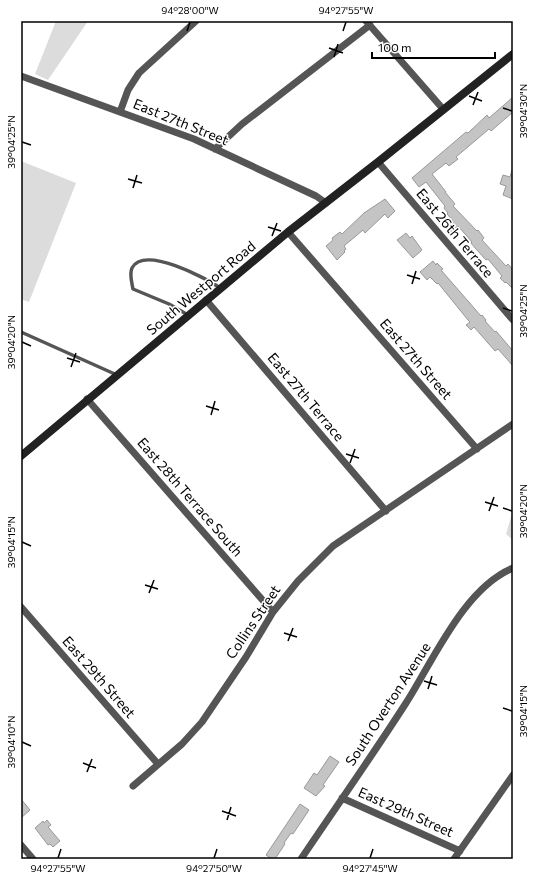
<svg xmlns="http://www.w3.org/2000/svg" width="534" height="880" viewBox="0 0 534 880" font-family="Commissioner,sans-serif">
<rect width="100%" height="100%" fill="#fff"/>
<path fill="#dcdcdc" d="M56 21H88L48 80 35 74Z
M21 161 76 183 29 302 21 299Z
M513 510V540L506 534Z"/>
<path fill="#c4c4c4" stroke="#999" d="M513 97V112L491 131 489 129 456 157 458 159 449 166 446 163 432 174 446 192H445L455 204 453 206 477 231 478 230 484 238 482 240 506 266 508 264 513 270V289L506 282 505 283 500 278 502 276 488 259 486 260 476 249 471 243 472 242 458 226 451 232 446 227 453 221 447 214 448 213 444 208 445 206 426 182 419 187 412 178 466 132 468 133 487 115 489 118Z
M512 170H513V199L503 195 506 186 500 184 503 175 510 177Z
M385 199 395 211 388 218 385 214 365 233 363 230 344 246 346 249 344 251 345 252 337 260 326 246 333 240 332 238 340 232 342 234 364 213Z
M406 233 410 238 412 236 422 250 413 258 397 240Z
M433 261 436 265 437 263 443 269 441 270 481 316 482 315 486 320 485 321 495 332 496 331 513 351V366L498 349 495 351 474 327 471 330 466 325 470 322 468 320 438 283 437 284 430 277 427 280 420 272Z
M330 756 339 762 323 785 325 786 316 796 304 788 314 773 317 775Z
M21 799 30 810 21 818Z
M300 804 309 810 293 834 291 833 284 843 285 844 275 859H272L266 855Z
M47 820 51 825 48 827 60 841 53 847 50 844 48 845 35 828 43 821 44 823Z"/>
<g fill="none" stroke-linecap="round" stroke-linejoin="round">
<path stroke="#555" stroke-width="3.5" d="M188 315 169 304 133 289C132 283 129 274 132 268 144 245 206 278 220 288
M21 332 117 375"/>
<path stroke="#555" stroke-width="7" d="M366 21 443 109
M21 76 194 139 316 196 326 203
M120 112 128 90 139 73 196 21
M215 149 242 124 370 25
M378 162 513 320
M288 232 477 449
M206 300 386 511
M87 399 273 612
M21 607 158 764
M133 786 182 744 202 722 246 657 273 612 298 581 333 546 513 424
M342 798 460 851
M21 845 33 859
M301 859C336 807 372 756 406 703 433 661 464 588 513 568
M454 859 513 775"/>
<path stroke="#222" stroke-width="8" d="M21 456 288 232 378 162 513 54"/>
</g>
<path fill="none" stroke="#000" stroke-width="1.5" d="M187 31 190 22M343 31 346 22M329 48 343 53M334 57 338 44M469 96 482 101M473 105 478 92M503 108 512 111M22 142 31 145M128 179 142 183M133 188 137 175M268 227 281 231M272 236 277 223M407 275 420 279M412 284 416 271M503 308 512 311M22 342 31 346M67 358 80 362M71 367 76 353M206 406 219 410M211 415 215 401M346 454 359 458M350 463 355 449M485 502 498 506M503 508 512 511M489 511 494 497M22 542 31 546M145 585 158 589M149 593 154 580M284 633 297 637M288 641 293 628M424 681 437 685M428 689 432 676M503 708 512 711M22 742 31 746M83 763 96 768M87 772 92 759M222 811 236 816M227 820 231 807M58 858 61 849M214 858 217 849M370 858 373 849"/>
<g text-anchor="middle" stroke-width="3" stroke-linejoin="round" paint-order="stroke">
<g font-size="14" fill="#000" stroke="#fff">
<text transform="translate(181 122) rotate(22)" y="5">East 27th Street</text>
<text transform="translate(455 233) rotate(50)" y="5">East 26th Terrace</text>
<text transform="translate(201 288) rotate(-40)" y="5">South Westport Road</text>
<text transform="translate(416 359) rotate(49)" y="5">East 27th Street</text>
<text transform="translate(306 397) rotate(50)" y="5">East 27th Terrace</text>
<text transform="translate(190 497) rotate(49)" y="5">East 28th Terrace South</text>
<text transform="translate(253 622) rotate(-56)" y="5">Collins Street</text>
<text transform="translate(99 677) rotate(49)" y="5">East 29th Street</text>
<text transform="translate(388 704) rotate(-57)" y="5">South Overton Avenue</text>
<text transform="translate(406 812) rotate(24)" y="5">East 29th Street</text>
</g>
</g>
<rect width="534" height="880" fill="none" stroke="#ffffff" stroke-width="44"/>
<path d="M372 52v6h123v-6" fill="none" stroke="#000000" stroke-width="2"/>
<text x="378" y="52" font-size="12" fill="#000000" stroke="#ffffff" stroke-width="3" paint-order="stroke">100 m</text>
<rect x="22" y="22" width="490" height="836" fill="none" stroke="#000" stroke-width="1.5"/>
<g font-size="10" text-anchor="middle" fill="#000">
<text x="190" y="14">94°28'00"W</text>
<text x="346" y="14">94°27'55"W</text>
<text transform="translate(523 111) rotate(-90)" y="4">39°04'30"N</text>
<text transform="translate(11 142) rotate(-90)" y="4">39°04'25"N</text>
<text transform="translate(523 311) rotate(-90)" y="4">39°04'25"N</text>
<text transform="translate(11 342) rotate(-90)" y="4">39°04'20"N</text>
<text transform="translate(523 511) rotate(-90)" y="4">39°04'20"N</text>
<text transform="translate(11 542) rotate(-90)" y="4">39°04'15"N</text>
<text transform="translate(523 711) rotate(-90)" y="4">39°04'15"N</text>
<text transform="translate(11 742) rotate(-90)" y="4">39°04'10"N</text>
<text x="58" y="872">94°27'55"W</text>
<text x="214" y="872">94°27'50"W</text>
<text x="370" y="872">94°27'45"W</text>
</g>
</svg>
